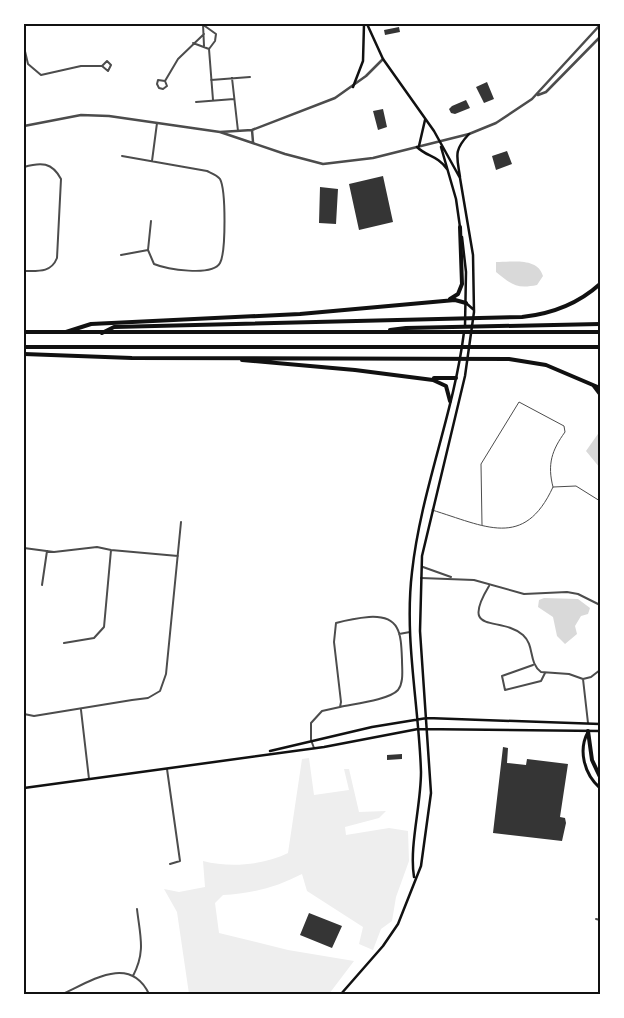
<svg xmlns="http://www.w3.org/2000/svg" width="624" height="1018" viewBox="0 0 624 1018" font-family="Karla,sans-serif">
<rect width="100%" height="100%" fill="#fff"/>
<path fill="#eee" d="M309 758 314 795 349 790 344 769H349L359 812 386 811 379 818 345 827 346 835 389 828 408 831 409 861 396 897 392 921 381 929 373 950 359 944 363 927 307 891 302 874C277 887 251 894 223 895L215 903 219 933 288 950 354 961 329 994H189L177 912 164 889 179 892 205 887 203 861C230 868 264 865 288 853L302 759Z"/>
<path fill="#d9d9d9" d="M496 262C512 262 538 257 543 276L537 285C517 289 512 285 496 272Z
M600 431V468L586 451Z
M544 598 578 599 590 608 588 614 581 616 575 626 577 634 565 644 557 636 553 617 538 607 539 600Z"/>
<path fill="#353535" d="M399 27 400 32 385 35 384 30Z
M487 82 494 99 484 103 476 87Z
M466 100 470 108 455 114 451 113 449 109 452 106Z
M383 109 387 127 378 130 373 111Z
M507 151 512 164 496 170 492 156Z
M383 176 393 222 359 230 349 184Z
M320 187 338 189 336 224 319 223Z
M503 747 508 748 507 763 526 765 527 759 568 764 560 817 565 818 566 823 562 841 493 833Z
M402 754V759L387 760V755Z
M309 913 342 926 332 948 300 935Z"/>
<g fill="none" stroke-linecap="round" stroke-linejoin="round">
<path stroke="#4c4c4c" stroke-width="1" d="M432 510C485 526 524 550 553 487L576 486 600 501
M482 525 481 464 519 402 564 426 565 432C552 450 547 464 553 487"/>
<path stroke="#4c4c4c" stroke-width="2" d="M203 24 204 46
M193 43 209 49 215 41 216 34 202 24
M24 47 28 64 41 75 81 66H102L107 61 111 65 108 71 102 66
M209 49 213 100
M232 78 238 131
M211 80 250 77
M165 81 158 80 157 84 159 88 163 89 167 86 165 81 178 59 204 34
M196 102 234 99
M122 156 207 171C211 173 217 175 220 179 226 190 226 252 220 263 212 277 166 269 154 264L148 250 151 221
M152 161 157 123
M24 167C41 162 52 162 61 179L57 258C51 273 38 271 24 271
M121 255 148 250
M24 548 54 552 97 547 111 550 178 556
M423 567 451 577
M421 578 474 580 524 594 567 592 578 594 600 605
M42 585 47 551
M489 586C459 636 500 615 523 635 535 646 528 662 541 672L569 674 583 679
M399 634 410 632
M64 643 94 638 104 627 111 550
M533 665 502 676 505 690 541 681 545 673
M583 679 588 723
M583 679 591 677 600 670
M81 710 89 779
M24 714 34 716 132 700 148 698 160 691 166 674 181 522
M314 748 311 740V723L322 711 340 707 341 702 334 642 336 623C347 620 357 618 369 617 401 615 401 635 402 660 402 670 404 682 398 690 389 700 353 704 340 707
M167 769 180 861 170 864
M596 919 600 920
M133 976C146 951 140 936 137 909
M63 994C91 981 130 954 149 994"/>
<path stroke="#4c4c4c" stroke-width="2.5" d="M538 95 546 92 600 37
M24 126 81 115 109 116 220 132 252 130 335 98 366 76 383 59
M252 130 253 142
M220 132 285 154 323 164 373 158 469 134 496 123 532 99 600 25"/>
<path stroke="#111" stroke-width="2.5" d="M353 87 363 61 364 24
M419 146 425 120
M417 147C427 157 437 155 447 169
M441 147 456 199 460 227
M460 177C457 156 453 151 469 134
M462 237 466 272 465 326
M466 303 474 310
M270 751 372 727 427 718 600 724
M24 788 324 747 418 729 600 731
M414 877C409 846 421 806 421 772 419 705 404 639 412 572 421 490 454 413 464 332
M341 994 383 946 398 924 421 866 431 793 420 631 422 556 465 376 474 312 473 255 460 178 434 131 383 59 367 24"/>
<path stroke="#111" stroke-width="3" d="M588 732C578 750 584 774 600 788"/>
<path stroke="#111" stroke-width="4" d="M450 299 458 294 462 284 460 227
M390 330 406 328 600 324
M24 332H600
M66 332 91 324 300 314 455 300 466 303
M102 333 114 327 522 317C551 314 579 303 600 284
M24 347H600
M24 354 132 358 509 359 546 365 600 388
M242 360 355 370 433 380 446 386 450 401
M434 378H456
M594 386 600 394
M588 731 592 760 600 777"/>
</g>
<rect width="624" height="1018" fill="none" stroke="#ffffff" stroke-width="50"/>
<rect x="25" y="25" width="574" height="968" fill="none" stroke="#111" stroke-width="2"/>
</svg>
